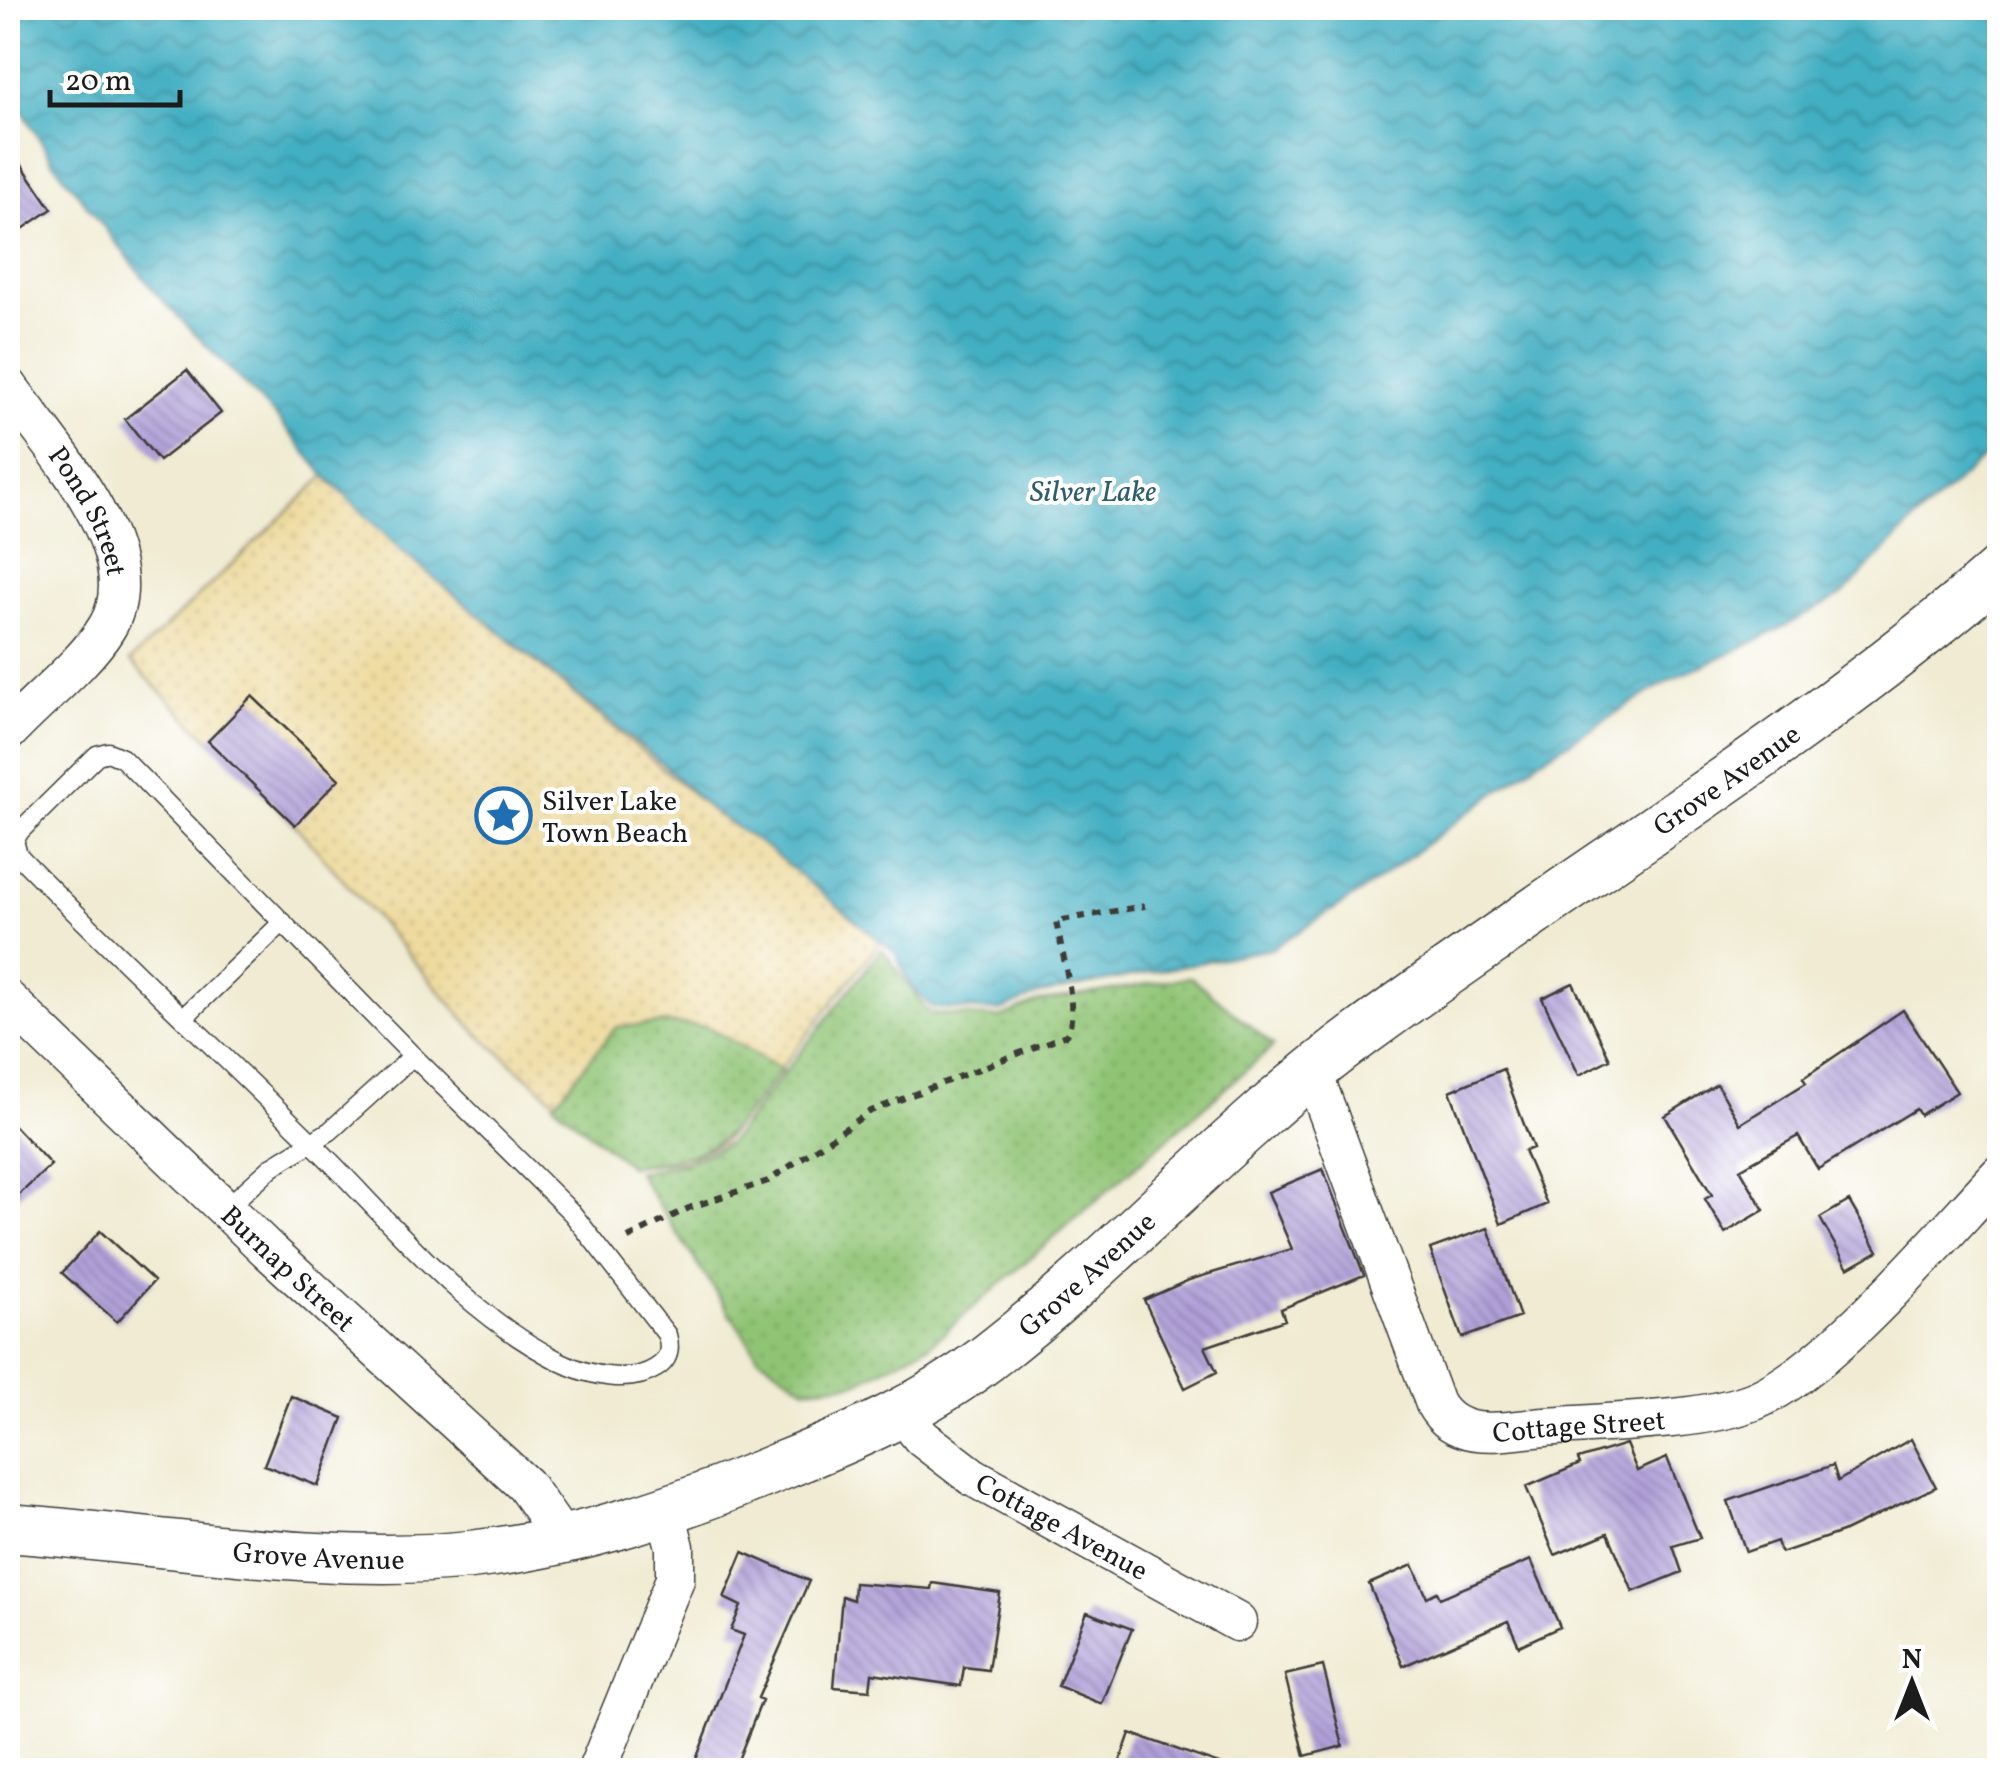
<svg xmlns="http://www.w3.org/2000/svg" width="2007" height="1778" viewBox="0 0 2007 1778" font-family="Vollkorn,serif">
<defs>
<pattern id="sand-dots" width="8" height="8" patternUnits="userSpaceOnUse" patternTransform="scale(2.5)"><rect width="8" height="8" fill="#eeda9e"/><path d="M2 2h.1M6 6h.1" fill="none" stroke="#ccba88" stroke-width="1.8" stroke-linecap="round"/></pattern>
<pattern id="park-dots" width="8" height="8" patternUnits="userSpaceOnUse" patternTransform="scale(2.5)"><rect width="8" height="8" fill="#90c475"/><path d="M2 2h.1M6 6h.1" fill="none" stroke="#7ca865" stroke-width="1.8" stroke-linecap="round"/></pattern>
<pattern id="water-waves" width="16" height="10" patternUnits="userSpaceOnUse" patternTransform="scale(2.5)"><rect width="16" height="10" fill="#43afc2"/><path d="M0 5q4-4 8 0t8 0" fill="none" stroke="#378e9d"/></pattern>
<pattern id="building-back-hatch" width="6" height="6" patternUnits="userSpaceOnUse" patternTransform="scale(2.5)"><rect width="6" height="6" fill="#b1a0d9"/><path d="M-1 5l2 2M0 0l6 6M5-1l2 2" fill="none" stroke="#8f82af"/></pattern>
</defs>
<rect width="100%" height="100%" fill="#fff"/>
<filter id="ink" filterUnits="userSpaceOnUse"><feTurbulence type="fractalNoise" baseFrequency=".01" numOctaves="2"/><feDisplacementMap in="SourceGraphic" scale="20" xChannelSelector="R" yChannelSelector="G"/><feConvolveMatrix kernelMatrix="1 2 1 2 8 2 1 2 1" color-interpolation-filters="sRGB"/></filter>
<filter id="wash" filterUnits="userSpaceOnUse"><feTurbulence type="fractalNoise" baseFrequency=".0048" numOctaves="4" result="noise"/><feDisplacementMap in="SourceGraphic" scale="40" xChannelSelector="R" yChannelSelector="G"/><feGaussianBlur stdDeviation="2.25" result="paint"/><feColorMatrix in="noise" values="0 0 0 0 0 0 0 0 0 0 0 0 0 0 0 0 0 1.4 0 .05"/><feComposite in="paint" operator="in"/></filter>
<g filter="url(#wash)">
<rect width="100%" height="100%" fill="#f0ebd2"/>
<path fill="url(#sand-dots)" stroke="#857b5d" stroke-width="2.5" d="M325 476C446 594 579 696 706 806 725 823 749 834 769 849 808 878 844 910 881 941L723 1142 684 1161 630 1166 474 1030 295 825 130 661Z"/>
<path fill="url(#park-dots)" stroke="#567048" stroke-width="2.5" d="M882 949 929 1013 1000 1018 1038 1002 1191 977 1274 1046 930 1345 856 1383 805 1388 758 1356 637 1172 686 1163 728 1144Z
M667 1023 708 1027 782 1070C725 1139 723 1156 630 1166L554 1104 616 1027Z"/>
<path fill="url(#water-waves)" stroke="#30666f" stroke-width="2.5" d="M8 8H1999V444L1914 521 1842 595 1761 639 1668 681 1540 760 1364 890 1273 948 1040 994 1000 1011 933 1008 912 988 895 953 767 848 708 808 665 766 407 556 325 476 277 418 158 296 54 163 8 87Z"/>
<g id="blocks">
<path fill="url(#building-back-hatch)" d="M8 145 52 209 8 239Z
M187 370 221 413 159 461 125 419Z
M252 696 339 779 295 825 208 741Z
M1573 983 1610 1059 1579 1075 1542 998Z
M1903 1010 1957 1092 1920 1115 1916 1109 1818 1169 1798 1136 1740 1169 1764 1210 1725 1233 1705 1199 1712 1195 1665 1116 1717 1084 1740 1124 1806 1083 1803 1078Z
M1503 1069 1533 1148 1524 1151 1547 1204 1501 1224 1450 1091Z
M8 1119 51 1165 8 1205Z
M1323 1169 1364 1275 1281 1309 1285 1320 1205 1347 1217 1372 1185 1388 1144 1300 1189 1280 1292 1249 1268 1192Z
M1849 1201 1878 1251 1848 1268 1820 1218Z
M1488 1228 1520 1317 1462 1338 1430 1249Z
M100 1231 154 1281 117 1322 62 1273Z
M291 1396 343 1418 318 1486 264 1465Z
M1911 1439 1936 1487 1842 1532 1781 1553 1777 1541 1746 1552 1728 1501 1833 1465 1838 1481Z
M1626 1444 1637 1471 1667 1458 1700 1538 1673 1546 1682 1572 1633 1592 1608 1533 1555 1555 1526 1487 1580 1464 1578 1459Z
M743 1552 809 1581 758 1698 762 1700 734 1770H692L744 1635 731 1630 741 1606 724 1598Z
M1531 1560 1560 1627 1519 1646 1508 1621 1403 1666 1369 1584 1413 1565 1427 1597 1437 1592 1440 1598Z
M854 1583 931 1589 932 1583 1000 1593 988 1670 964 1667 961 1686 872 1673 870 1690 834 1687 842 1596 853 1600Z
M1087 1612 1132 1629 1102 1704 1058 1686Z
M1323 1666 1343 1746 1305 1756 1285 1675Z
M1130 1733 1222 1765 1221 1770H1117Z"/>
</g>
</g>
<g filter="url(#ink)">
<use href="#blocks" fill-opacity="0" stroke="#3c3b37" stroke-width="2.5"/>
<g fill="none" stroke-linecap="round" stroke-linejoin="round">
<defs>
<path id="service" d="M183 1018 283 922
M225 1209 273 1166 330 1131 413 1056 122 758 108 752 97 755 20 831 14 841 18 855C113 953 214 1046 311 1142 389 1219 462 1313 561 1362 587 1375 630 1385 656 1368 669 1360 671 1349 667 1335L572 1213 413 1056"/>
<g id="minor">
<path id="s1" d="M8 386C48 443 152 553 107 627 86 662 37 701 8 732"/>
<path id="s2" d="M8 1000 267 1249 525 1485 563 1539"/>
<path id="s3" d="M1312 1070 1435 1404C1457 1444 1507 1430 1545 1427 1604 1422 1695 1422 1749 1403 1824 1377 1942 1235 2000 1174"/>
<path id="s4" d="M902 1413 922 1438 973 1477 1237 1622"/>
<path d="M597 1770 675 1579V1547L666 1512"/>
</g>
<g id="tertiary">
<path id="s5" d="M8 1528C155 1539 323 1570 470 1555 578 1544 681 1508 781 1466 853 1437 923 1407 986 1359 1118 1258 1228 1131 1362 1033 1574 877 1801 743 2000 570"/>
</g>
</defs>
<use href="#service" stroke="#3c3b37" stroke-width="21"/>
<use href="#minor" stroke="#3c3b37" stroke-width="41"/>
<use href="#tertiary" stroke="#3c3b37" stroke-width="51"/>
<path stroke="#3c3b37" stroke-width="6" stroke-dasharray="8 8" stroke-linecap="butt" d="M628 1238 689 1208 768 1181 871 1111 1066 1035C1081 1016 1060 946 1056 921L1145 906"/>
<use href="#service" stroke="#fff" stroke-width="18"/>
<use href="#minor" stroke="#fff" stroke-width="38"/>
<use href="#tertiary" stroke="#fff" stroke-width="48"/>
</g>
</g>
<defs>
<symbol id="sight-ring" viewBox="-11 -11 22 22"><circle r="9.5" fill="#fff" stroke="#1f6fb2" stroke-width="1.5"/><path d="M0-6L1.8-2.2L6-1.7L2.9 1.2L3.7 5.4L0 3.3L-3.7 5.4L-2.9 1.2L-6-1.7L-1.8-2.2Z" fill="#1f6fb2"/></symbol>
</defs>
<g fill-rule="evenodd">
<use href="#sight-ring" x="472" y="784" width="63" height="63"/>
</g>
<g text-anchor="middle" stroke-width="8" stroke-linejoin="round" paint-order="stroke">
<g font-size="28" fill="#1c1c1c" stroke="#fff">
<text dy="10" stroke="none"><textPath href="#s1" startOffset="150">Pond Street</textPath></text>
<text dy="10" stroke="none"><textPath href="#s5" startOffset="1962">Grove Avenue</textPath></text>
<text dy="10" stroke="none"><textPath href="#s2" startOffset="388">Burnap Street</textPath></text>
<text dy="10" stroke="none"><textPath href="#s5" startOffset="1152">Grove Avenue</textPath></text>
<text dy="10" stroke="none"><textPath href="#s3" startOffset="510">Cottage Street</textPath></text>
<text dy="10" stroke="none"><textPath href="#s4" startOffset="198">Cottage Avenue</textPath></text>
<text dy="10" stroke="none"><textPath href="#s5" startOffset="312">Grove Avenue</textPath></text>
</g>
<g font-size="28" fill="#1c1c1c" stroke="#fff" text-anchor="start">
<text x="542" y="810">Silver Lake<tspan x="542" dy="32">Town Beach</tspan></text>
</g>
<g font-size="30" font-style="italic" fill="#2e5e67" stroke="#fff">
<text x="1093" y="501">Silver Lake</text>
</g>
</g>
<rect width="2007" height="1778" fill="none" stroke="#fff" stroke-width="40"/>
<g transform="translate(1912 1683)" stroke="#ffffff" stroke-width="8" paint-order="stroke">
<path d="M0-8L18 38L0 25L-18 38Z" fill="#1c1c1c"/>
<text y="-15" font-size="28" font-weight="bold" text-anchor="middle" fill="#1c1c1c">N</text>
</g>
<path d="M50 90v15h130v-15" fill="none" stroke="#1c1c1c" stroke-width="5"/>
<text x="65" y="90" font-size="30" fill="#1c1c1c" stroke="#ffffff" stroke-width="8" paint-order="stroke">20 m</text>
</svg>
